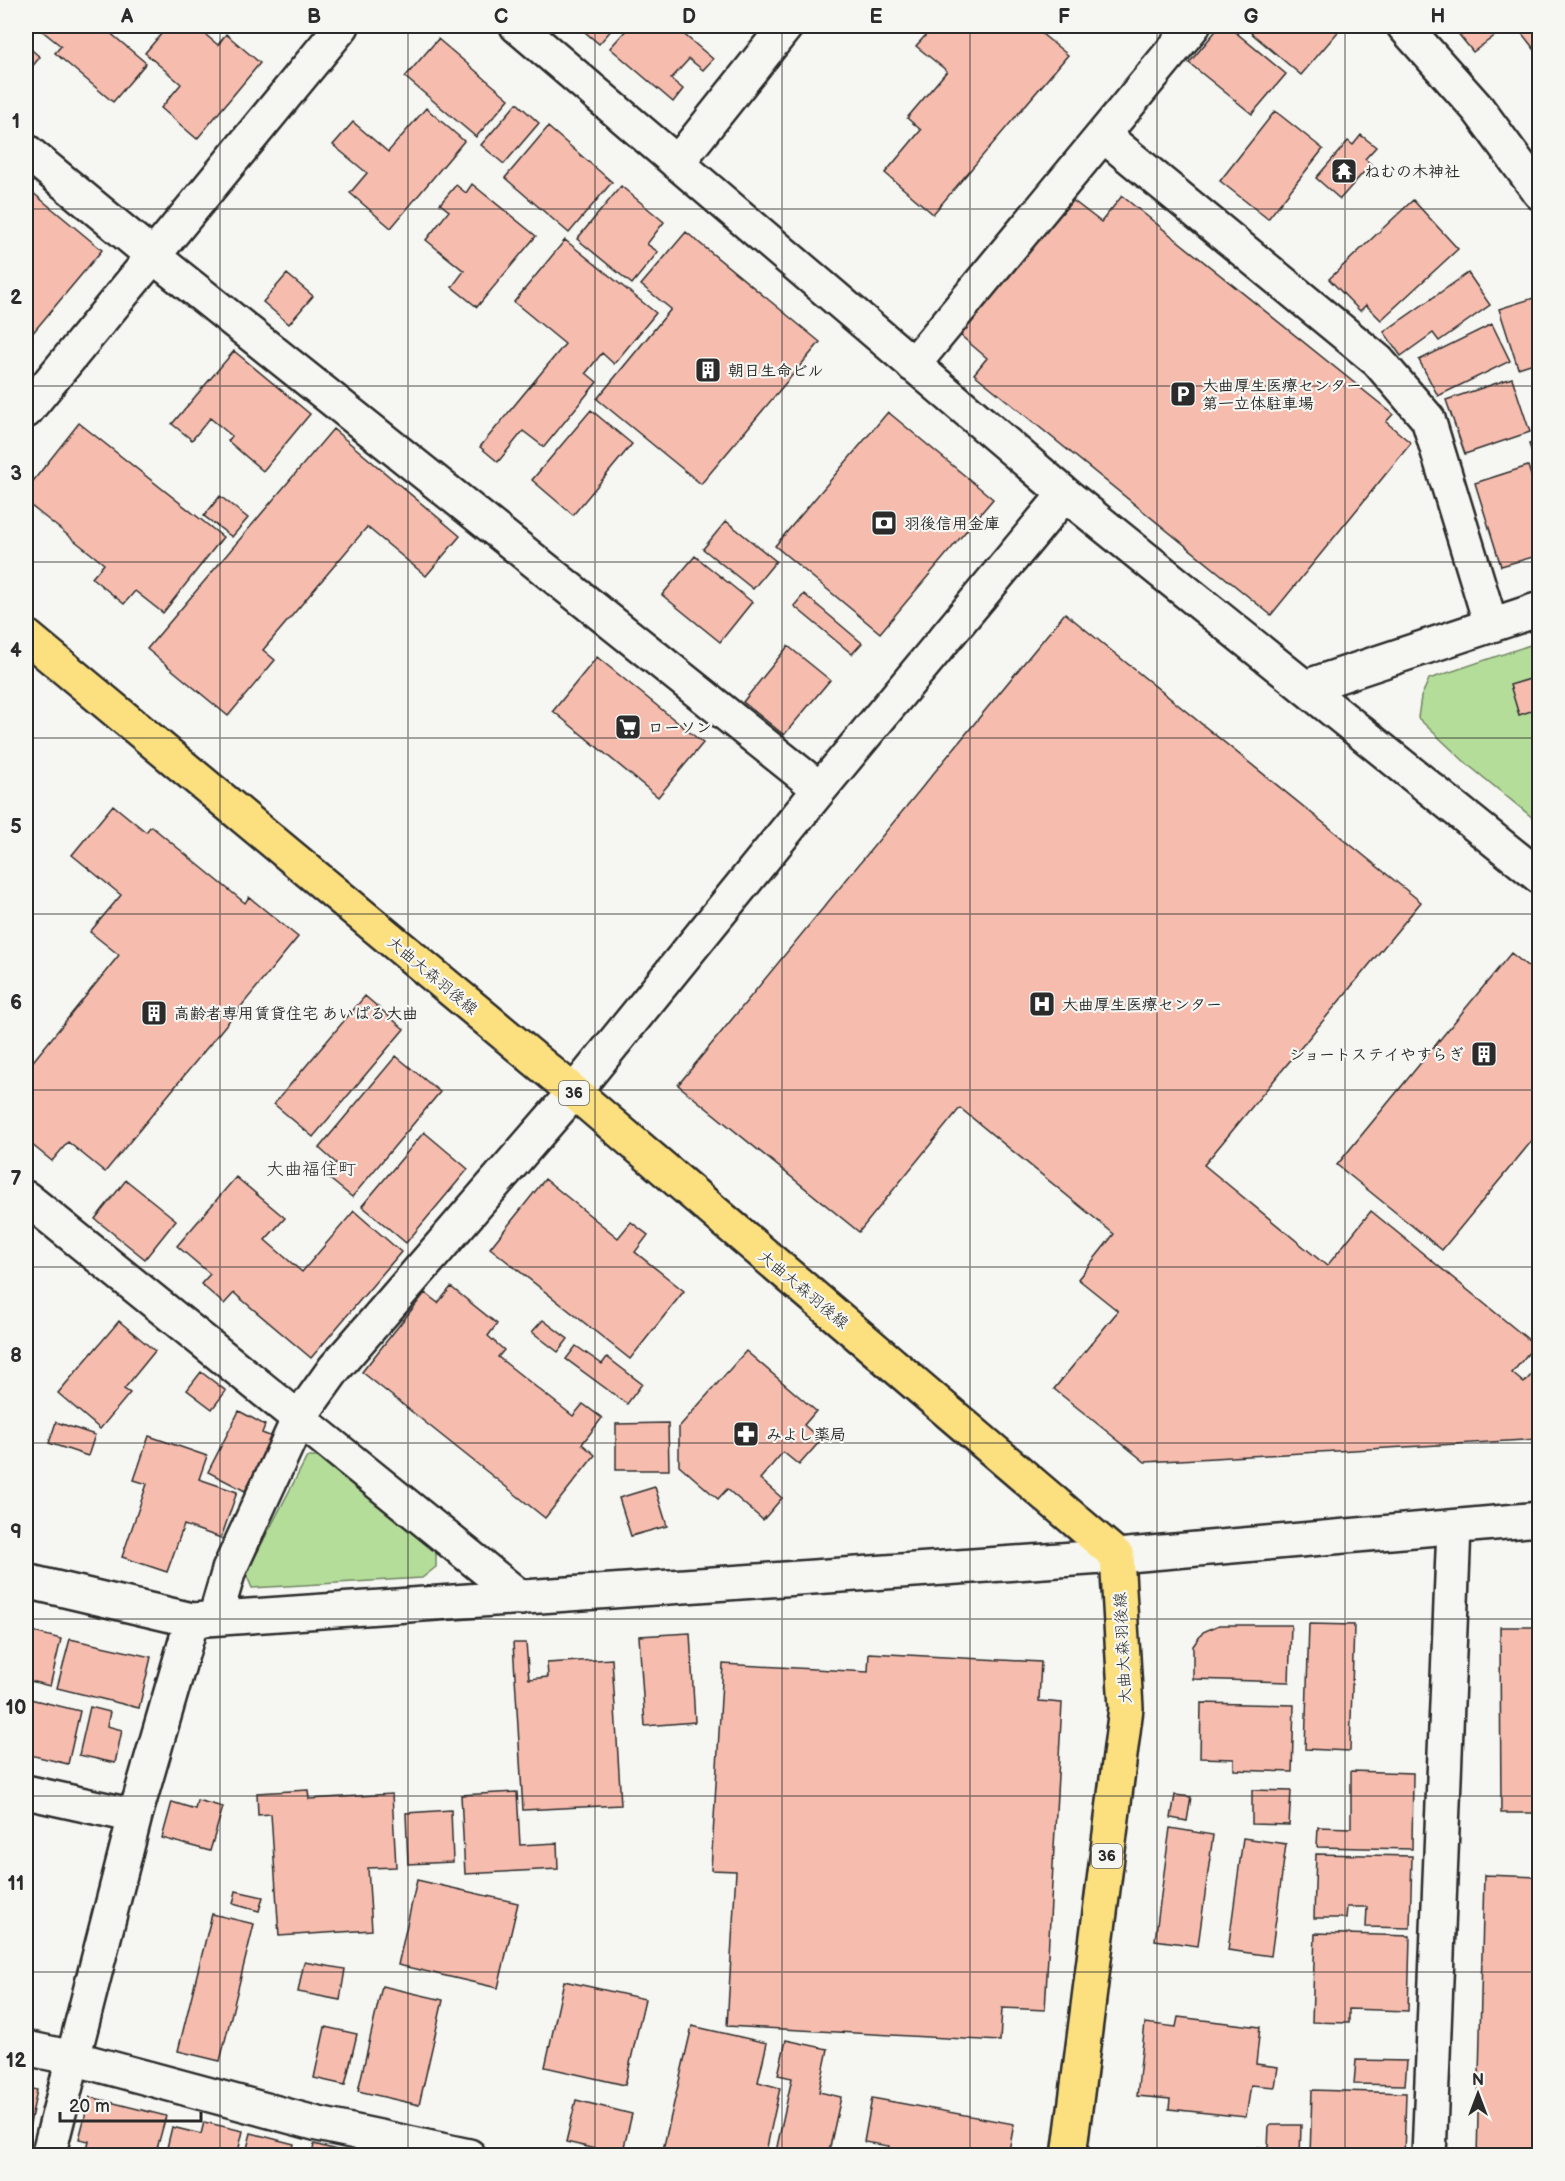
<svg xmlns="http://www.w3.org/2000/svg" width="1565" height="2181" viewBox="0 0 1565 2181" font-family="'Balsamiq Sans','Klee One',sans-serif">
<rect width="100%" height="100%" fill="#f6f6f2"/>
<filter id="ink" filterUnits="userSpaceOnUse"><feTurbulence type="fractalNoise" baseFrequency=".0167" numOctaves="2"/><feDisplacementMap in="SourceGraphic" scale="12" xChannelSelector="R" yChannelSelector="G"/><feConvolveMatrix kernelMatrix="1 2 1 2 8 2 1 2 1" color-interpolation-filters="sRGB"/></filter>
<g filter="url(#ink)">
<path fill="#b4dd9a" stroke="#708462" stroke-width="1.5" d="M1539 642V823L1467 764 1418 718 1421 697 1429 679Z
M307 1457H321L436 1550V1567L422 1578 252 1588 246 1574Z"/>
<path fill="#f6bdaf" stroke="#2b2b2b" stroke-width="1.5" d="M36 26H102L146 63 113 102 55 53 61 46Z
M168 26H195L218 45 226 34 260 63 197 139 161 108 181 84 145 53Z
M578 26H615L599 44Z
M630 26H674L713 59 703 70 689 59 671 79 683 89 673 102 610 48Z
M934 26H1008L1017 34 1024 26H1032L1068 55 933 214 885 173 921 130 907 118 947 71 916 46Z
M1220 26H1228L1286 74 1252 114 1189 63Z
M1243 26H1343L1301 75Z
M1452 26H1508L1473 52Z
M1516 26H1540V53L1538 54Z
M438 39 509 99 476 137 405 77Z
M26 45 40 57 26 74Z
M517 103 539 123 504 164 481 145Z
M426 108 464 141 391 228 350 193 367 173 333 145 353 122 388 152Z
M1275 111 1323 149 1268 219 1220 181Z
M548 127 612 182 569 233 505 178Z
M1361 135 1376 147 1365 159 1371 164 1340 199 1316 178 1348 141 1353 145Z
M472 184 536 236 477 307 452 287 464 271 426 240 449 211 440 204 456 185 466 193Z
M621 186 664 222 647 244 658 252 632 284 577 239Z
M26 187 102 250 26 341Z
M1122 196 1393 414 1386 422 1411 443 1271 615 974 374 987 358 960 335 1071 199 1101 222Z
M1413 200 1458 249 1381 320 1366 305 1360 311 1329 279Z
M686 232 820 342 701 484 597 399 671 309 641 285Z
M565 240 656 313 614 364 602 353 586 373 597 382 544 447 523 431 498 462 480 447 565 344 514 302Z
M1468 273 1490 305 1439 341 1433 333 1401 356 1384 332Z
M287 274 313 296 289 324 263 302Z
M1540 296V361L1518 368 1499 309Z
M1492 324 1510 361 1438 396 1419 360Z
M234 351 310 414 263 471 228 441 232 436 210 418 192 440 172 424Z
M1512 378 1530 432 1465 454 1446 400Z
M591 410 632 444 573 515 532 480Z
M888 412 993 499 880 633 775 546Z
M79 423 223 537 163 613 135 591 124 604 92 578 104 564 26 502V490Z
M333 429 460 536 426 576 367 527 263 650 275 660 228 716 147 649Z
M1540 441V475L1529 444Z
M1528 466 1540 503V555L1501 566 1475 483Z
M220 496 248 518 232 537 204 516Z
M726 521 776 561 753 589 703 549Z
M695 556 752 602 720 642 662 595Z
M804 594 862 643 852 654 794 606Z
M1065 613 1421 902 1204 1165 1327 1266 1371 1211 1535 1345 1512 1373 1524 1383 1540 1365V1439L1145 1462 1054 1389 1118 1311 1078 1279 1114 1234 960 1108 859 1232 678 1085Z
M788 646 830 680 784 735 743 702Z
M597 657 703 743 658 797 553 711Z
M1540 676V708L1519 715 1510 685Z
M113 805 146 832 151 826 245 903 249 897 298 937 105 1172 68 1142 52 1161 26 1140V1070L119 955 90 932 121 895 72 855Z
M1511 953 1540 976V1131L1442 1250 1337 1165Z
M365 996 404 1029 313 1137 274 1104Z
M396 1056 440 1092 352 1197 326 1176 336 1163 319 1148Z
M424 1132 468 1169 406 1243 362 1206Z
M236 1177 285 1218 265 1240 302 1272 354 1211 401 1252 311 1358 234 1293 224 1304 201 1284 210 1274 177 1246Z
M545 1179 618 1238 631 1222 648 1235 635 1252 684 1291 630 1359 490 1248Z
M126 1180 176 1220 145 1259 95 1219Z
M26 1270 33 1277 26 1286Z
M451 1287 497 1324 488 1336 504 1350 498 1357 573 1416 583 1404 602 1418 582 1444 595 1455 545 1518 362 1372 425 1293 438 1303Z
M543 1320 568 1339 558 1352 532 1332Z
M119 1321 155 1351 124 1389 130 1393 100 1429 58 1393Z
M576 1346 602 1364 607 1357 642 1384 627 1404 566 1359Z
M746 1351 816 1411 804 1425 821 1440 799 1465 783 1452 760 1479 782 1498 763 1520 727 1489 718 1499 679 1465V1427Z
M201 1372 226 1391 212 1409 187 1390Z
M239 1411 265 1425 262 1433 272 1437 245 1491 208 1472Z
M56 1422 95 1435 88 1456 49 1443Z
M668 1423 669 1470H616V1424Z
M149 1436 207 1456 199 1479 237 1492 221 1538 184 1525 167 1572 122 1557 147 1484 134 1480Z
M655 1487 667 1526 631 1536 619 1498Z
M1309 1624 1354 1625 1350 1751 1305 1749Z
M1219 1625H1291L1289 1682 1193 1679V1646L1203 1632Z
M1500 1627H1540V1813H1501Z
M26 1630 61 1639 50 1686 26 1680Z
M690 1633 695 1722 645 1726 639 1636Z
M70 1639 151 1657 139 1708 57 1688Z
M513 1643H526L529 1679 548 1677 547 1663 612 1659 621 1805 523 1810Z
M869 1653 1041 1662 1039 1701 1062 1703 1045 2010 1002 2008 1000 2041 727 2026 736 1871 711 1870 723 1664 868 1672Z
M26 1698 80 1711 68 1764 26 1754Z
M1201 1703 1294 1705 1292 1772 1234 1770V1759L1200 1758Z
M90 1707 110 1712 107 1726 122 1730 115 1763 79 1755Z
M1351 1771 1413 1773 1412 1849 1317 1847 1318 1827 1351 1828Z
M308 1790 309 1799 392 1794 396 1867 368 1868 372 1930 279 1936 271 1814 258 1815 257 1793Z
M1252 1790 1291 1791 1289 1825 1252 1824Z
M517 1792 520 1845 557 1843 558 1869 465 1874 461 1795Z
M1175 1795 1191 1797 1187 1821 1171 1818Z
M197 1800 223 1807 210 1851 162 1838 172 1802 195 1809Z
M451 1810 453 1862 408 1864 406 1813Z
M1170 1828 1213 1835 1198 1946 1155 1940Z
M1243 1838 1286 1844 1271 1956 1228 1950Z
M1316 1854 1412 1856 1410 1928 1366 1927 1367 1907H1347L1346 1918H1314Z
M1484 1875 1540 1877V2156H1477Z
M417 1880 518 1903 498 1988 398 1965Z
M236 1891 263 1897 259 1911 233 1904Z
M212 1914 254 1924 220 2061 178 2051Z
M1315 1933 1410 1936 1408 2011 1349 2009V2023L1312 2022Z
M304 1962 345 1969 340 2000 298 1992Z
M564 1981 645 1999 625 2085 545 2067Z
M382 1986 443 2000 419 2105 358 2091Z
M1178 2017 1260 2027 1256 2064 1278 2067 1275 2087 1251 2085 1246 2117 1169 2109 1170 2099 1137 2096 1145 2023 1176 2027Z
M692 2026 767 2043 758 2082 780 2088 765 2156 662 2154Z
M325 2027 357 2034 345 2085 314 2078Z
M786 2040 828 2049 819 2092 841 2097 828 2156H775L792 2078 778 2075Z
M1356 2060 1407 2061 1405 2085 1354 2084Z
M26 2087 37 2090 26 2143Z
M1312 2090 1406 2093 1404 2156H1310Z
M90 2097 166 2116 155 2156H85L89 2141 79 2139Z
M872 2098 1014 2124 1008 2156H887L889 2146 864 2142Z
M576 2100 632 2114 622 2155 566 2142Z
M204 2122 243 2131 237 2156H165L172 2127 201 2134Z
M1269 2125H1301L1300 2156H1256L1257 2147 1268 2148Z
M251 2133 294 2144 291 2156H245Z
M314 2144 359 2156H312Z"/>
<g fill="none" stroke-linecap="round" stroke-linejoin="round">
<defs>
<path id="street" d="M517 26 1065 494 1540 877
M1404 26 1478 109 1540 193
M1103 135 1378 361 1428 419 1491 625
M26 151 153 256 820 789
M677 163 786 26
M913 365 1193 26
M26 411 342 26
M1305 687 1540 609
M26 1198 521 1598
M26 1581 192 1620 1117 1556
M215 1618 229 1570 299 1418 334 1369 574 1092 820 789 1065 494
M26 1792 135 1816
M26 2048 73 2058 318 2124 469 2156
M48 2156 135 1816 192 1620
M1429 2156 1454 1527"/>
<path id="secondary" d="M1117 1556 1540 1519"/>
<path id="primary" d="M26 636 574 1092 1117 1556 1126 1708 1069 2156"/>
</defs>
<use href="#street" stroke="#2b2b2b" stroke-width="38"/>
<use href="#secondary" stroke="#2b2b2b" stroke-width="38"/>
<use href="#primary" stroke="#2b2b2b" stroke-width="38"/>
<use href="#street" stroke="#f6f6f2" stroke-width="33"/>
<use href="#secondary" stroke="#f6f6f2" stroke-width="33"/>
<use href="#primary" stroke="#fce080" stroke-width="33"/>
</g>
</g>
<path fill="none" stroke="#2b2b2b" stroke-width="1.5" stroke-opacity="0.55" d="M220 26V2156M408 26V2156M595 26V2156M782 26V2156M970 26V2156M1157 26V2156M1345 26V2156M26 209H1540M26 386H1540M26 562H1540M26 738H1540M26 914H1540M26 1090H1540M26 1267H1540M26 1443H1540M26 1619H1540M26 1796H1540M26 1972H1540"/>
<defs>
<symbol id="temple-square" viewBox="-11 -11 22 22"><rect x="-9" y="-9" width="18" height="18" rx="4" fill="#2b2b2b" stroke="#f6f6f2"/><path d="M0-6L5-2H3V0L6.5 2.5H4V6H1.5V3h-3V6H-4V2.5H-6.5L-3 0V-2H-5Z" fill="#fff"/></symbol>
<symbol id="building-square" viewBox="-11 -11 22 22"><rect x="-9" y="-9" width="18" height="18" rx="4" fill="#2b2b2b" stroke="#f6f6f2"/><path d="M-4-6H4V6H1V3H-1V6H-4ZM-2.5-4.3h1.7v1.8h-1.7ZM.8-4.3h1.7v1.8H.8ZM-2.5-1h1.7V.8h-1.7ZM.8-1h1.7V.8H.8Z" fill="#fff"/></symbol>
<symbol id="parking-square" viewBox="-11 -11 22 22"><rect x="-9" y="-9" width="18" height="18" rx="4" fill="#2b2b2b" stroke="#f6f6f2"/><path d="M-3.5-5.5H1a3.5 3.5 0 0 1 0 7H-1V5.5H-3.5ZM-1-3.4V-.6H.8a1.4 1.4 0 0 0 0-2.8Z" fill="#fff"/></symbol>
<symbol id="bank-square" viewBox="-11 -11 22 22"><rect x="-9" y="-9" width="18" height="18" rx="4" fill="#2b2b2b" stroke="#f6f6f2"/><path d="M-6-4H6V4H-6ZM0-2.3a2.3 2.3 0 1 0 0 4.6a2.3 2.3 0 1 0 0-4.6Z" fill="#fff"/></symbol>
<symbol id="supermarket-square" viewBox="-11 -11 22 22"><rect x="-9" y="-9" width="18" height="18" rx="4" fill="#2b2b2b" stroke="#f6f6f2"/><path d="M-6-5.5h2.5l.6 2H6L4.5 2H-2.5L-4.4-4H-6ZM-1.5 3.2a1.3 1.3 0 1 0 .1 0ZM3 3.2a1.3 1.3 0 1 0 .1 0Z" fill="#fff"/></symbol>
<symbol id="hospital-square" viewBox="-11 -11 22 22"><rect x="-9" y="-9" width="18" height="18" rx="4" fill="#2b2b2b" stroke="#f6f6f2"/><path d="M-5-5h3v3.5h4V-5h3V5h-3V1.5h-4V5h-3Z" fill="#fff"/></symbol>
<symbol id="pharmacy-square" viewBox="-11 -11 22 22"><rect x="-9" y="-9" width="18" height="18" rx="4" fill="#2b2b2b" stroke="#f6f6f2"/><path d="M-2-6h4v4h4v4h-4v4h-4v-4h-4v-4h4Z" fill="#fff"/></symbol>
</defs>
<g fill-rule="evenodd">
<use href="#temple-square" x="1329" y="156" width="30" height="30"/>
<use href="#building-square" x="693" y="355" width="30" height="30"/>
<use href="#parking-square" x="1168" y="379" width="30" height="30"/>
<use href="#bank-square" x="869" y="508" width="30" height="30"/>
<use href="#supermarket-square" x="613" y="712" width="30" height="30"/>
<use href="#hospital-square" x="1027" y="989" width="30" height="30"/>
<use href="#building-square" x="139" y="998" width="30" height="30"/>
<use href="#building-square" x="1469" y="1039" width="30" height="30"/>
<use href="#pharmacy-square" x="731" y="1419" width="30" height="30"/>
</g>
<g text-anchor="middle" stroke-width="4.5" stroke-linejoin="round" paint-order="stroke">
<g fill="#f6f6f2" stroke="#686867" stroke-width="1.5">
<rect x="559" y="1081" width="30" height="24" rx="4.5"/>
<rect x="1092" y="1844" width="30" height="24" rx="4.5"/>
</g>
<g font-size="15" font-weight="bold" fill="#2b2b2b">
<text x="574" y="1098">36</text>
<text x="1107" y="1861">36</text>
</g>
<g font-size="16" font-weight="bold" fill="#2b2b2b" stroke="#f6f6f2" text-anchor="start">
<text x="1364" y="177">ねむの木神社</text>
<text x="728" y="376">朝日生命ビル</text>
<text x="1202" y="391">大曲厚生医療センター<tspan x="1202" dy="18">第一立体駐車場</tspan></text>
<text x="904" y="529">羽後信用金庫</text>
<text x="648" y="733">ローソン</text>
<text x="1062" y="1010">大曲厚生医療センター</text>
<text x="174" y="1019">高齢者専用賃貸住宅 あいぱる大曲</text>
<text x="1464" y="1060" text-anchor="end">ショートステイやすらぎ</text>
<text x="766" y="1440">みよし薬局</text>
</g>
<g font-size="16" fill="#2b2b2b" stroke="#f6f6f2">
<text transform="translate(433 975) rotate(40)" y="6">大曲大森羽後線</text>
<text transform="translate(804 1289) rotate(40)" y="6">大曲大森羽後線</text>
<text transform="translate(1122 1648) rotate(-93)" y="6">大曲大森羽後線</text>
</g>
<g font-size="18" fill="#2b2b2b" stroke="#f6f6f2">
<text x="311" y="1175">大曲福住町</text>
</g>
</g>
<rect width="1565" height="2181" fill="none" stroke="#f6f6f2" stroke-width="66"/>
<g transform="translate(1478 2094)" stroke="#f6f6f2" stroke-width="4.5" paint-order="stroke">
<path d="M0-4.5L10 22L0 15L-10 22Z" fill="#2b2b2b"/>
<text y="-9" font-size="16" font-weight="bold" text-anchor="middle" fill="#2b2b2b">N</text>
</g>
<path d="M60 2112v9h141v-9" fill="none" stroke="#2b2b2b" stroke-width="3"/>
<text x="69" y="2112" font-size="18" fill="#2b2b2b" stroke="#f6f6f2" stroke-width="4.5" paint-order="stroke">20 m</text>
<rect x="33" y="33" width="1499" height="2115" fill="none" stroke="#2b2b2b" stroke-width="2"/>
<g font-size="20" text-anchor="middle" font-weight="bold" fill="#2b2b2b">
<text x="127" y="23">A</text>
<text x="314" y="23">B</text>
<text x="501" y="23">C</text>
<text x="689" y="23">D</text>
<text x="876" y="23">E</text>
<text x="1064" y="23">F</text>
<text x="1251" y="23">G</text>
<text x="1438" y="23">H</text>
<text x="16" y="128">1</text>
<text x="16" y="304">2</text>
<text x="16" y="480">3</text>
<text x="16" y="657">4</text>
<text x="16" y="833">5</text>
<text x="16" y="1009">6</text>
<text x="16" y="1185">7</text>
<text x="16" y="1362">8</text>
<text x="16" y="1538">9</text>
<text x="16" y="1714">10</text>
<text x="16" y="1890">11</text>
<text x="16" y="2067">12</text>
</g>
</svg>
